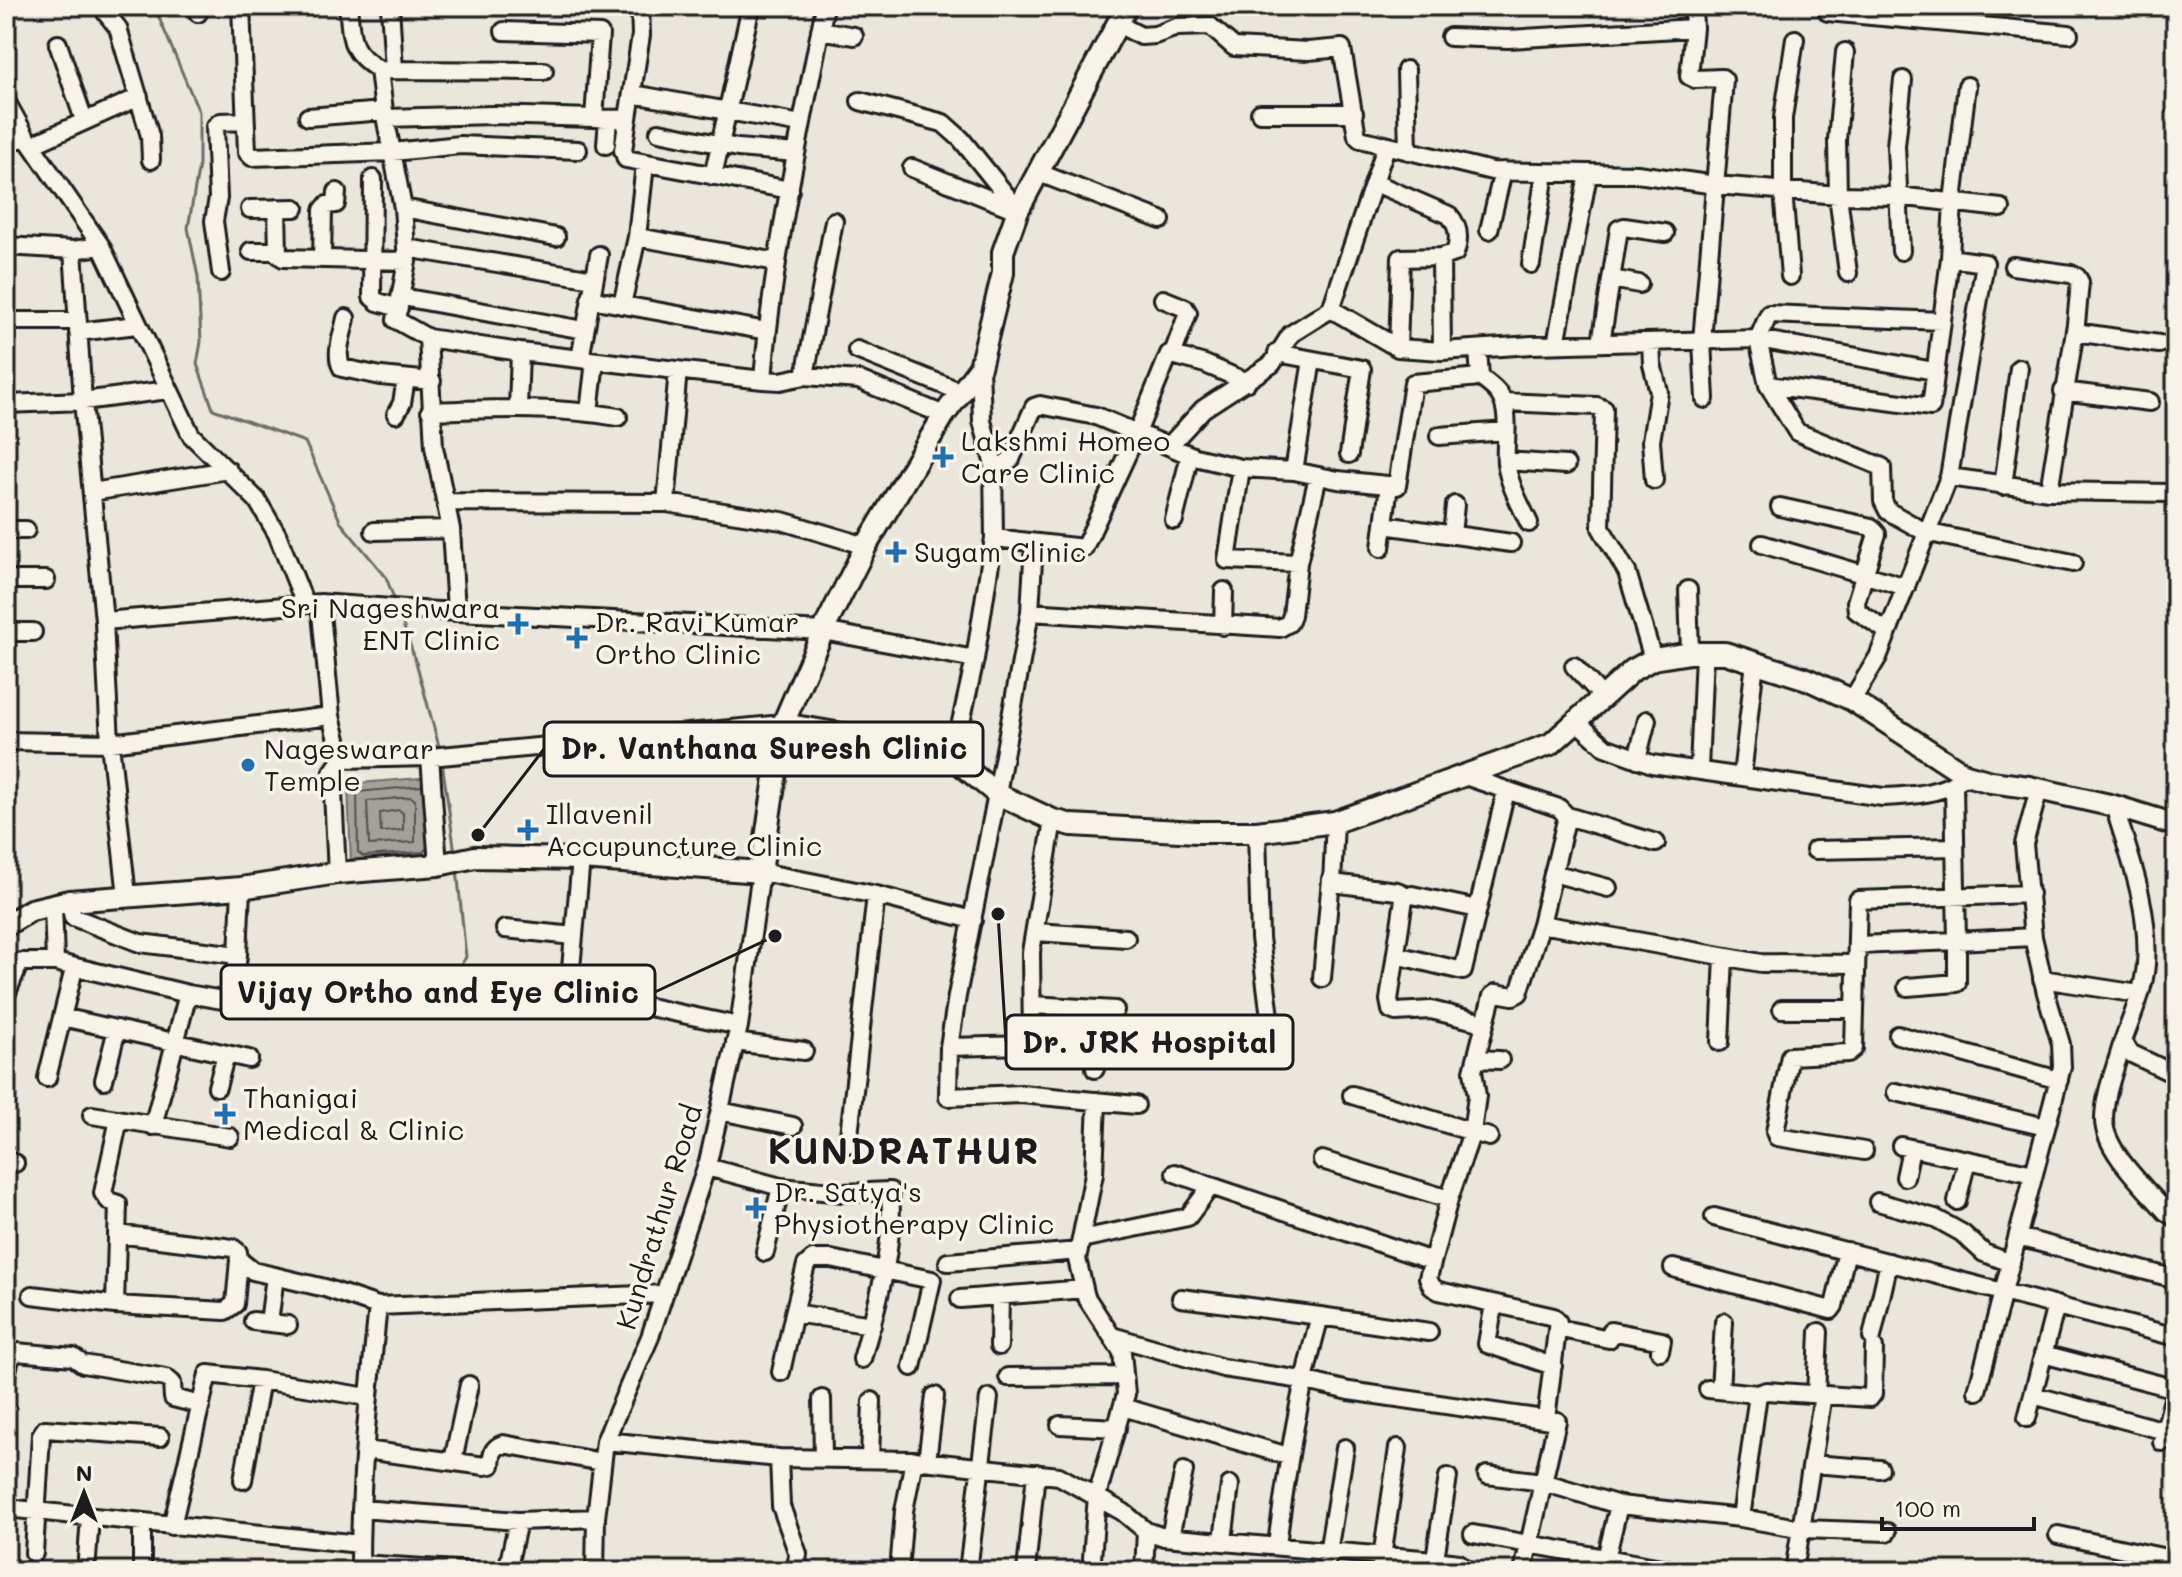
<svg xmlns="http://www.w3.org/2000/svg" width="2182" height="1577" viewBox="0 0 2182 1577" font-family="Mali,sans-serif">
<rect width="100%" height="100%" fill="#eae6dc"/>
<filter id="ink" filterUnits="userSpaceOnUse"><feTurbulence type="fractalNoise" baseFrequency=".0125" numOctaves="2"/><feDisplacementMap in="SourceGraphic" scale="16" xChannelSelector="R" yChannelSelector="G"/><feConvolveMatrix kernelMatrix="1 2 1 2 8 2 1 2 1" color-interpolation-filters="sRGB"/></filter>
<g filter="url(#ink)">
<path fill="#a3a19a" stroke="#6d6c68" stroke-width="2" d="M432 777 435 860 351 865 348 784Z"/>
<g fill="none" stroke-linecap="round" stroke-linejoin="round">
<path stroke="#52514e" stroke-width="2" d="M422 786 357 792 358 852 363 856 423 852 427 848
M411 797 415 800V842L369 845 367 801Z
M399 810 403 813V830L381 832 380 813Z"/>
<path stroke="#6d6c68" stroke-width="3" d="M154 6 199 112V165L188 228 198 277 201 342 197 364 213 409 305 442 341 523 386 577 395 601
M400 616 416 662 440 750
M442 762 455 853
M436 1005 466 957 457 869
M6 1560 76 1571"/>
<defs>
<path id="minor" d="M197 6 198 13
M241 6 247 152 252 157 393 152 460 145 578 150
M348 6C352 40 348 50 379 70L544 71
M390 6 394 70
M640 6 641 35 623 150 626 159 790 190
M1693 6 1694 28 1689 76 1695 79 1722 78 1724 80 1702 341 1705 399
M1828 6V12L2069 34
M106 13 118 28 150 136 151 160
M1116 23 1141 36 1155 35 1177 27 1210 26 1234 47 1308 51 1342 48 1357 136 1360 139 1492 171 1637 174 1716 185 1838 195 1898 196 2001 208
M820 30 854 36
M504 31 600 34 594 118
M1450 37 1508 39 1694 28
M58 44 84 120
M1845 52 1837 140 1838 195 1848 273
M379 70 384 111 403 208 556 237
M1406 70 1408 151
M633 94 801 124
M6 101 26 137 101 246 191 435 257 500 277 534 305 604
M860 101 943 123 961 139 1018 210
M1260 113H1354
M308 117 384 111
M386 118 493 115 627 119
M659 132 738 148 796 153
M6 143 26 137
M32 145 139 97
M606 145 608 119
M912 168 1014 209
M713 176 751 6
M1047 176 1161 220
M373 179 372 297 378 302 399 308
M1375 183 1449 215C1459 226 1460 239 1455 253L1441 257 1401 258 1398 348
M277 208 278 254 283 258 407 261
M403 208 407 261 396 320 428 338 520 352 763 380 780 381 805 376 859 380 944 415
M250 209 295 208
M1489 230 1503 171
M637 237 777 262
M6 246 73 250 101 246
M406 248 594 279
M73 250 83 401 104 621 110 743 127 896
M251 251H278
M1901 251 1896 146 1903 80
M1441 257 1442 351
M322 259 323 210 327 205 336 204 337 192
M1531 264 1545 173
M2013 266 2071 274 2077 277 2080 282 2076 324 2049 491
M221 272 214 221 218 198 215 127 220 122 245 121
M1790 276 1783 190V118L1795 39
M1611 279 1639 284
M402 297 584 330
M590 299 767 331
M1163 299 1185 308 1188 313 1173 353
M622 305 637 237 645 164
M1331 309 1398 348 1442 351 1532 345 1758 339 1934 371
M346 318C343 334 334 354 342 368L381 376 432 381
M6 321H78
M1942 321 1769 314 1758 339 1768 385 1797 432 1882 467 1883 501 1888 511 1925 532 2073 563
M78 332 137 325
M2075 332 2159 344
M428 338 434 447 451 529 456 611
M1651 342 1652 364 1659 392 1651 441 1654 480
M1601 343 1619 229 1624 227 1665 233
M1556 344 1588 175
M1478 349 1480 377C1486 382 1494 387 1499 394 1512 412 1504 443 1506 463 1509 484 1520 504 1529 523
M857 350 961 392
M1277 353 1362 369 1349 454
M580 359 599 255
M805 376 834 221
M763 380C773 254 801 130 825 6
M1768 385 1931 407 1950 258 1953 201 1967 86
M2063 391 2150 402
M1503 402 1597 406 1604 409 1601 528 1627 572 1653 659
M6 404 83 401 168 390
M518 408 520 352
M430 411C493 409 556 406 618 417
M589 412 595 361
M396 414 402 403 406 379
M1439 436 1506 431
M1169 446 1203 409 1272 364 1291 334 1331 309 1386 147
M1506 461 1566 465
M1241 468 1227 560 1298 563
M1294 471 1312 360
M994 473 1011 459 1034 407 1040 405 1096 416 1195 457 1241 468 1294 471 1338 480 1397 486 1413 383 1480 377
M1949 477 2049 491 2170 493
M2003 486 2019 368
M92 492 228 470
M447 502 666 503 782 521 866 546
M666 503 678 370
M1780 507 1871 527 1877 534 1856 602 1857 611 1888 632
M1174 520 1190 455
M1384 525 1511 543
M6 530H26
M374 531 451 529
M1452 535 1455 505
M994 538 1084 548 1137 433 1169 354 1205 364 1247 382
M1034 543 1030 612 997 794 957 996 949 1047 948 1097 1021 1094 1136 1105
M1762 544 1906 587
M1381 548 1389 485
M6 580H46
M1688 590 1690 653
M320 603 331 716 342 759 332 773 337 873
M1030 612 1280 628 1289 623 1292 615 1298 563 1318 476
M104 621 320 603 421 610 823 631 975 659
M1223 626 1224 591
M6 632H33
M1574 666 1604 698
M1852 700 1878 657 1949 477 1985 263 1950 258
M1577 722 1605 747 1652 764 1883 797C1911 796 1946 794 1966 775
M6 741 110 743 331 716
M430 757 438 865
M953 758 975 659 994 538 993 461 982 421 980 367
M342 759 430 757 783 724
M1637 759 1647 720
M1699 769 1704 654
M1462 775 1559 808 1567 816 1541 924 1519 993 1513 996 1496 993 1492 996 1473 1071 1477 1096 1472 1132 1449 1199 1428 1278 1432 1287 1439 1291 1554 1317 1558 1322 1546 1419
M1742 776 1755 662
M1954 786 1957 941 2033 937
M2114 806C2130 858 2150 909 2146 964 2144 990 2132 1016 2123 1041L2130 1053 2176 1075
M1567 816 1656 843
M1335 822 1332 883 1397 891 1402 893 1404 899 1389 1000 1391 1010 1396 1012 1431 1010 1484 1023
M1257 832 1260 938 1271 1025
M1815 850 1955 847
M1553 873 1608 888
M1412 895 1478 909
M69 901 73 917 140 943 238 955
M53 904 55 962
M1541 924 1761 963 1856 964
M505 929 574 936
M1036 932 1126 938
M1857 945 1957 941V983L1907 987
M1396 955 1463 971 1506 791
M1322 978 1331 879
M2042 979 2139 994
M464 989 569 990 739 1026
M569 990 581 859
M6 995 20 962H55L188 994 269 1008
M232 1002 238 955 241 888
M1032 1005 1115 1010
M1782 1009H1855
M62 1017 249 1059
M1898 1035 2059 1080
M2123 1041C2116 1067 2104 1094 2104 1120 2104 1151 2147 1189 2166 1212L2176 1218
M735 1042 804 1051
M1720 1042 1724 957
M949 1047 1032 1045 1031 952 1053 820
M1476 1059 1500 1060
M1095 1069 1097 1010
M47 1078 74 969
M104 1080 117 1029
M217 1087 226 1054
M1896 1092 2046 1127
M1352 1095 1489 1137
M720 1111 793 1126
M92 1115 230 1137
M153 1126 188 994
M848 1144 876 895
M1901 1146 2034 1174
M1864 1151 1777 1137 1775 1132 1790 1056 1848 1053 1854 1048 1858 900 2030 894
M1322 1160 1449 1199
M6 1161 15 1163
M707 1167 781 1187 843 1193 890 1191C895 1247 877 1305 862 1359
M1175 1173 1211 1186
M1905 1177 1911 1149
M1957 1201 1967 1160
M1878 1202 1935 1218 1962 1233 1984 1253 2011 1263
M1714 1217 2176 1337
M117 1234 233 1248 238 1252 239 1260 253 1271 325 1288 378 1306 663 1294
M2018 1237 2176 1279
M1081 1239 1188 1217 1211 1186 1432 1261
M765 1252 781 1187
M948 1262 1079 1251
M1673 1268 1831 1310 1834 1306 1847 1251
M32 1295 115 1305 225 1311 235 1304 239 1260
M1181 1298 1320 1316C1299 1391 1287 1467 1277 1545
M960 1299 1084 1289
M1494 1304 1487 1344 1553 1366
M115 1305 118 1204 109 1201 103 1193 119 1119
M378 1306C369 1392 360 1478 360 1564L473 1571
M1320 1316 1429 1332
M253 1321 288 1325
M269 1323 275 1276
M872 1325 794 1313 806 1265 813 1259H831L932 1280 912 1367
M1557 1328 1609 1339 1611 1331 1662 1341 1660 1351
M1112 1336 1223 1368 1302 1380 1349 1391 1557 1421 1523 1571
M1872 1337 1889 1262
M999 1346 1000 1297
M2043 1354 2176 1389
M781 1372 794 1313
M6 1375 10 1359 16 1352 73 1357 83 1364 166 1378 172 1383 173 1398 201 1405
M1008 1377 1124 1376
M1708 1389 1758 1394
M1720 1390 1724 1322
M1977 1391 2062 1067 2061 1044 2046 993 2033 937 2024 844 2039 789
M1816 1395 1819 1332
M2033 1395 2176 1434
M822 1399 823 1458
M1123 1407 1288 1456
M2027 1418 2056 1305
M1060 1425 1117 1428
M605 1441 779 1458 914 1460 1059 1476 1123 1512 1146 1531 1164 1537 1434 1560 1459 1563 1468 1571
M2162 1442 2176 1387
M365 1450 485 1466 491 1465C492 1454 492 1448 503 1444L602 1462
M779 1458 781 1506 798 1554 796 1571
M870 1459 872 1401
M453 1461 469 1385
M927 1461 935 1396
M1812 1464 1880 1469
M1487 1475 1543 1482 1619 1505 1741 1518 1803 1529 1887 1532
M243 1480 261 1380
M6 1508 360 1544
M361 1509 518 1521 596 1518
M1741 1518 1758 1394 1766 1391 1870 1398 1873 1394 1874 1348
M172 1526 208 1374 261 1380 368 1397
M1473 1534 1678 1571
M2058 1535 2176 1560
M1170 1537 1184 1471
M1223 1540 1230 1485
M34 1553 41 1435 45 1429 160 1437
M87 1558 90 1517
M142 1567V1523
M507 1571 518 1521
M595 1571 596 1518 605 1441 650 1337 708 1162 739 1026 761 872 876 895 973 920
M899 1571 904 1511 914 1460
M968 1571 989 1398
M1026 1571 1036 1473
M1091 1571 1097 1496 1126 1394 1122 1352 1086 1297 1077 1259 1094 1174 1097 1101
M1144 1571 1146 1531
M1325 1571 1345 1448
M1380 1571 1398 1448
M1433 1571 1448 1477
M1603 1571 1619 1505
M1794 1571 1823 1395"/>
<path id="major" d="M783 724 907 745 953 758 997 794 1053 820 1072 825 1197 832H1257L1335 822 1551 744 1633 670 1653 659 1690 653H1725L1807 679 1852 700 1966 775 1991 782 2029 787 2114 806 2176 825
M6 925 31 910 69 901 241 888 337 873 438 865 475 857 581 859 761 872 783 724 823 631 866 546 944 415 980 367 1003 273V252L1018 210 1127 6"/>
</defs>
<use href="#minor" stroke="#1c1c1c" stroke-width="22"/>
<use href="#major" stroke="#1c1c1c" stroke-width="26"/>
<use href="#minor" stroke="#f7f3e8" stroke-width="16"/>
<use href="#major" stroke="#f7f3e8" stroke-width="20"/>
</g>
</g>
<g fill="#1f6fb2" stroke="#f7f3e8" stroke-width="3">
<path d="M939 445h8v8h8v8h-8v8h-8v-8h-8v-8h8z"/>
<path d="M892 540h8v8h8v8h-8v8h-8v-8h-8v-8h8z"/>
<path d="M514 612h8v8h8v8h-8v8h-8v-8h-8v-8h8z"/>
<path d="M573 626h8v8h8v8h-8v8h-8v-8h-8v-8h8z"/>
<circle cx="248" cy="765" r="8"/>
<path d="M524 818h8v8h8v8h-8v8h-8v-8h-8v-8h8z"/>
<path d="M221 1102h8v8h8v8h-8v8h-8v-8h-8v-8h8z"/>
<path d="M752 1196h8v8h8v8h-8v8h-8v-8h-8v-8h8z"/>
</g>
<g text-anchor="middle" stroke-width="7" stroke-linejoin="round" paint-order="stroke">
<g font-size="28" fill="#1c1c1c" stroke="#f7f3e8" text-anchor="start">
<text x="961" y="451">Lakshmi Homeo<tspan x="961" dy="32">Care Clinic</tspan></text>
<text x="914" y="562">Sugam Clinic</text>
<text x="500" y="618" text-anchor="end">Sri Nageshwara<tspan x="500" dy="32">ENT Clinic</tspan></text>
<text x="595" y="632">Dr. Ravi Kumar<tspan x="595" dy="32">Ortho Clinic</tspan></text>
<text x="264" y="759">Nageswarar<tspan x="264" dy="32">Temple</tspan></text>
<text x="546" y="824">Illavenil<tspan x="546" dy="32">Accupuncture Clinic</tspan></text>
<text x="243" y="1108">Thanigai<tspan x="243" dy="32">Medical &amp; Clinic</tspan></text>
<text x="774" y="1202">Dr. Satya's<tspan x="774" dy="32">Physiotherapy Clinic</tspan></text>
</g>
<g font-size="28" fill="#1c1c1c" stroke="#f7f3e8">
<text transform="translate(659 1217) rotate(-73)" y="10">Kundrathur Road</text>
</g>
<g font-size="36" font-weight="bold" letter-spacing="2" fill="#1c1c1c" stroke="#f7f3e8">
<text x="904" y="1164">KUNDRATHUR</text>
</g>
</g>
<path fill="none" stroke="#1c1c1c" stroke-width="3" d="M478 835L544 749M775 936L655 992M998 914L1006 1042"/>
<g fill="#1c1c1c" stroke="#f7f3e8" stroke-width="3">
<circle cx="478" cy="835" r="8"/>
<circle cx="775" cy="936" r="8"/>
<circle cx="998" cy="914" r="8"/>
</g>
<g fill="#f7f3e8" stroke="#1c1c1c" stroke-width="3">
<rect x="544" y="722" width="439" height="54" rx="8"/>
<rect x="221" y="965" width="434" height="54" rx="8"/>
<rect x="1006" y="1015" width="287" height="54" rx="8"/>
</g>
<g font-size="30" text-anchor="middle" font-weight="bold" fill="#1c1c1c">
<text x="764" y="759">Dr. Vanthana Suresh Clinic</text>
<text x="438" y="1003">Vijay Ortho and Eye Clinic</text>
<text x="1149" y="1053">Dr. JRK Hospital</text>
</g>
<rect width="2182" height="1577" fill="none" stroke="#f7f3e8" stroke-width="32"/>
<rect x="16" y="16" width="2150" height="1545" fill="none" stroke="#1c1c1c" stroke-width="3" filter="url(#ink)"/>
<g transform="translate(84 1493)" stroke="#f7f3e8" stroke-width="6" paint-order="stroke">
<path d="M0-6L14 30L0 20L-14 30Z" fill="#1c1c1c"/>
<text y="-12" font-size="22" font-weight="bold" text-anchor="middle" fill="#1c1c1c">N</text>
</g>
<path d="M1882 1517v12h152v-12" fill="none" stroke="#1c1c1c" stroke-width="4"/>
<text x="1894" y="1517" font-size="24" fill="#1c1c1c" stroke="#f7f3e8" stroke-width="6" paint-order="stroke">100 m</text>
</svg>
